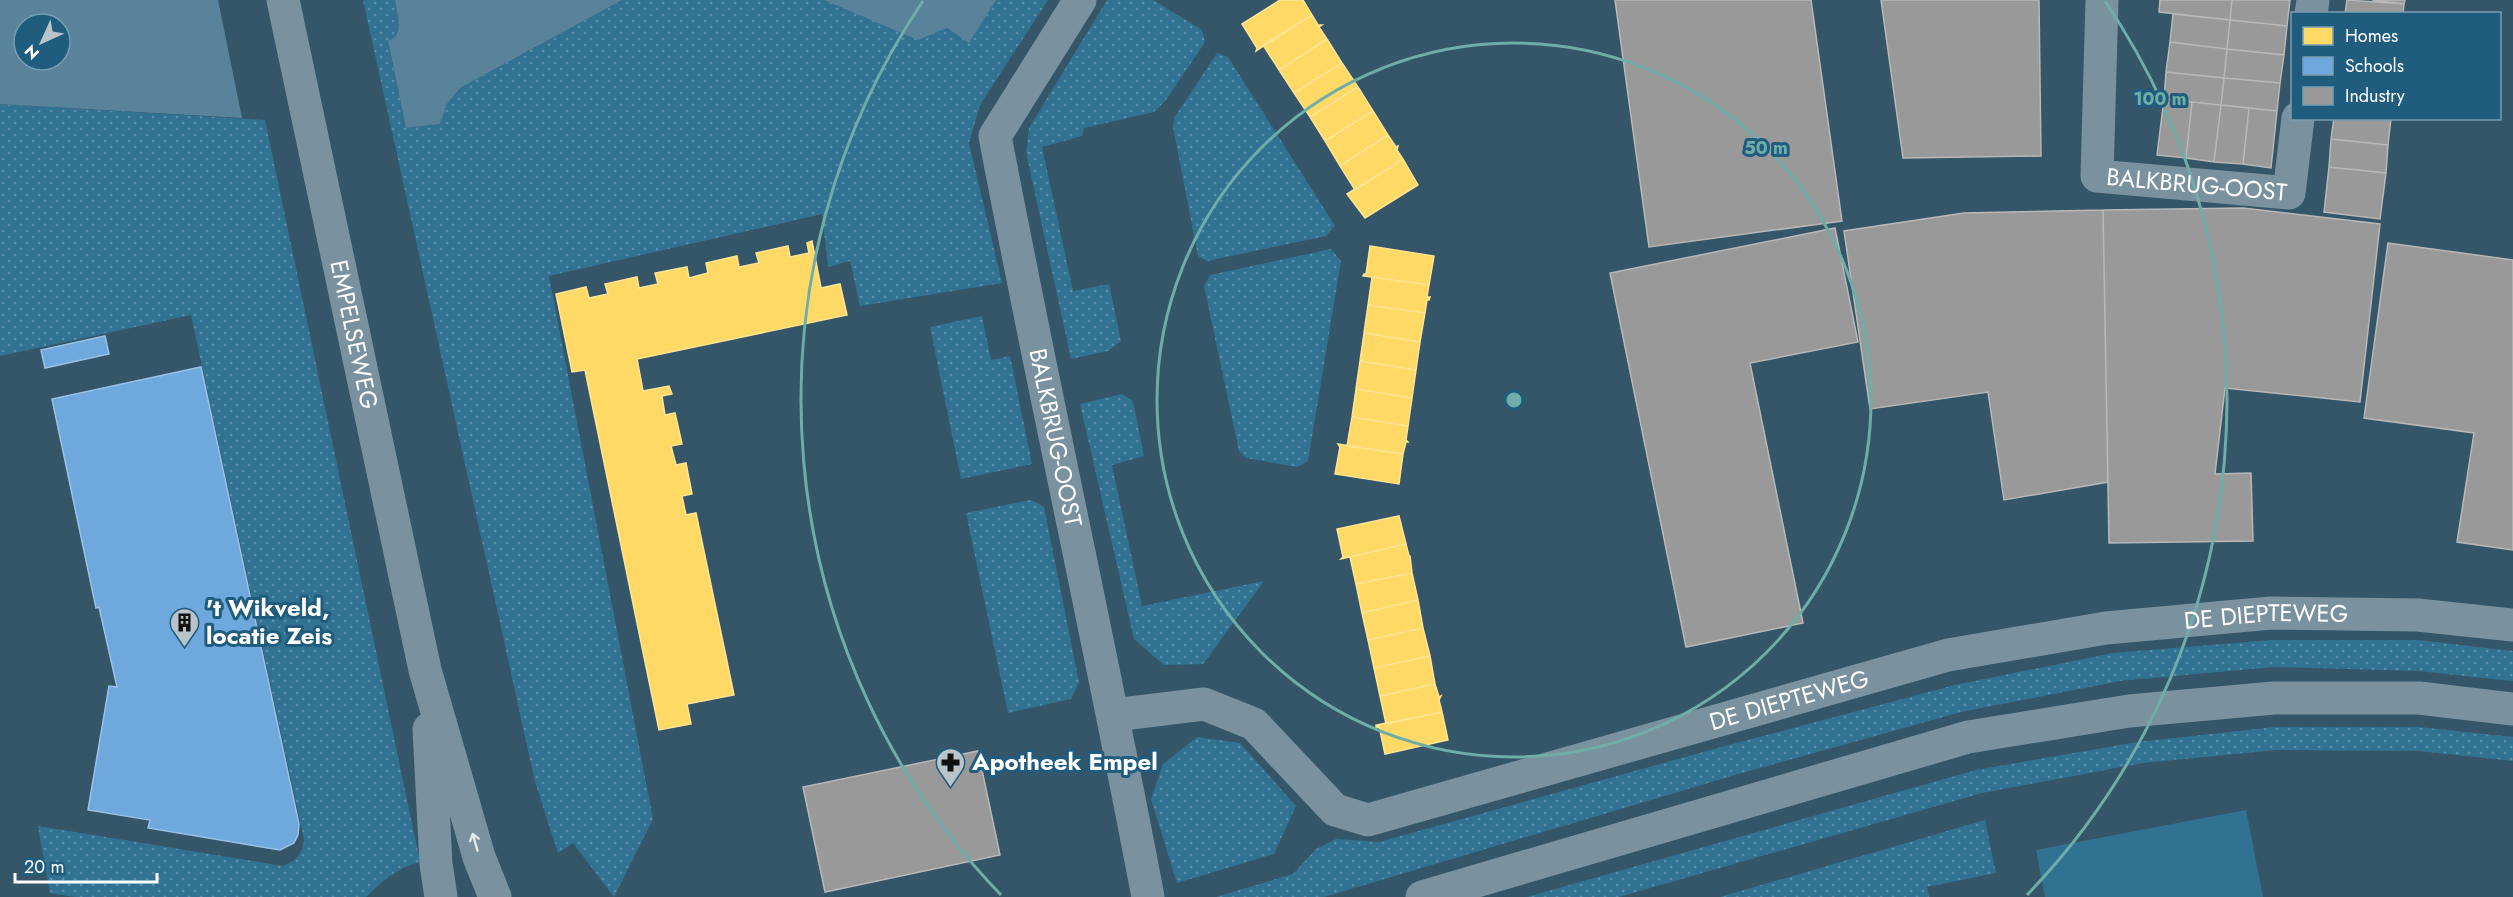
<svg xmlns="http://www.w3.org/2000/svg" width="2513" height="897" viewBox="0 0 2513 897" font-family="Jost,sans-serif">
<defs>
<pattern id="grass-dots" width="8" height="8" patternUnits="userSpaceOnUse" patternTransform="scale(1.5)"><rect width="8" height="8" fill="#317293"/><path d="M2 2h.1M6 6h.1" fill="none" stroke="#5a8ea9" stroke-width="1.8" stroke-linecap="round"/></pattern>
</defs>
<rect width="100%" height="100%" fill="#355668"/>
<path fill="url(#grass-dots)" d="M363 0H395C397 16 405 34 388 42L406 128 440 124 447 104 460 88 622 0H824L851 10 947 28 969 42 996 0H1048L980 105 969 143 1002 283 860 306 850 261 828 267 822 214 549 276 653 819 614 897 573 843 558 853 535 782Z
M1107 0H1153L1202 30 1205 42 1166 100 1154 112 1084 128 1082 136 1042 147 1073 291 1109 284 1121 341 1108 351 1071 359 1026 152 1029 128Z
M1217 53 1228 57 1335 226 1326 236 1207 261 1198 256 1173 127 1174 118Z
M0 104 265 120 420 862C397 868 382 881 366 897H75L50 893 38 826 283 866C297 860 302 855 304 840L191 315 0 356Z
M1331 249 1341 261 1308 461 1297 467 1246 458 1239 451 1204 286 1210 275Z
M982 316 991 360 1010 356 1032 464 961 479 930 327Z
M1122 394 1133 401 1144 456 1112 465 1142 606 1264 581 1203 664 1164 665 1134 639 1080 404Z
M1031 500 1044 507 1079 682 1071 699 1008 713 966 513Z
M2272 640H2418L2513 651V681L2418 671 2273 667 2120 681 1961 712 1735 775 1324 897H1216L1293 874 1316 849 1336 839 1379 842 1725 746 1955 685 2113 653Z
M2275 727H2419L2513 737V761L2419 751 2276 750 2143 763 1982 793 1619 897H1527L1976 770 2137 742Z
M1197 737 1240 743 1296 806 1274 854 1177 883 1151 799 1163 764Z
M1985 820 1996 873 1927 887 1929 897H1720Z"/>
<path fill="#317293" d="M2246 810 2263 897H2045L2036 850Z"/>
<path fill="#58839a" fill-rule="evenodd" d="M0 0H218L242 118 0 104ZM24 24H60V60H24Z
M395 0H622L460 88 447 104 440 124 406 128 388 41C405 35 397 15 395 0Z
M824 0H996L969 43 947 28 918 40Z"/>
<path fill="#ffd966" stroke="#ffe494" stroke-width="1.5" d="M1280 0H1303L1312 15 1256 51 1257 48 1242 24Z
M1312 15 1318 25H1322L1319 27 1327 39 1279 70 1263 45Z
M1327 39 1342 63 1294 93 1279 70Z
M1342 63 1358 87 1310 117 1294 93Z
M1358 87 1373 111 1325 141 1310 117Z
M1373 111 1388 135 1340 166 1325 141Z
M1388 135 1396 147 1398 146 1397 150 1403 159 1355 190 1340 166Z
M1403 159 1418 185 1365 218 1347 194Z
M812 241 821 288 840 284 847 315 637 359 643 391 669 386 672 394 662 396 665 415 675 413 682 444 671 446 676 465 686 463 692 494 682 496 686 515 696 513 734 695 687 704 691 724 659 730 585 370 572 372 556 294 586 287 589 298 608 294 605 284 637 277 639 288 658 284 655 273 687 267 689 278 708 273 706 263 737 256 739 267 759 263 756 253 788 246 790 257 809 253 807 243Z
M1370 246 1434 256 1429 285 1363 276 1364 274H1366Z
M1372 277 1429 285 1427 297H1430L1429 300H1427L1425 313 1368 305Z
M1368 305 1425 313 1420 342 1364 333Z
M1364 333 1420 342 1416 370 1360 361Z
M1360 361 1416 370 1412 398 1356 389Z
M1356 389 1412 398 1408 426 1352 417Z
M1352 417 1408 426 1406 440 1408 442H1406L1403 454 1347 446Z
M1338 444 1403 454 1399 484 1335 474 1340 447Z
M1399 516 1406 544 1341 559 1343 557 1337 529Z
M1406 544 1409 556H1410L1412 573 1356 584 1350 557Z
M1412 573 1418 600 1362 613 1356 584Z
M1418 600 1423 628 1368 640 1362 613Z
M1423 628 1430 656 1374 668 1368 640Z
M1430 656 1435 684 1380 696 1374 668Z
M1435 684 1439 697 1441 696 1439 700 1442 712 1386 724 1380 696Z
M1442 712 1448 740 1385 754 1379 726 1376 727V725Z"/>
<path fill="#6fa8dc" stroke="#9ac2e6" stroke-width="1.5" d="M105 336 109 354 45 368 41 350Z
M201 367 299 824 298 835 294 843 280 850 148 828 150 820 88 810 109 686 117 687 99 607 96 608 52 399Z"/>
<path fill="#999" stroke="#b8b8b8" stroke-width="1.5" d="M1615 0H1811L1842 221 1649 247Z
M1881 0H2039L2041 156 1903 158Z
M2160 0H2232L2230 20 2159 12Z
M2232 0H2290L2287 26 2230 20Z
M2347 0 2404 4 2403 14H2345Z
M2372 0H2405L2404 4Z
M2173 14 2230 20 2227 49 2170 42Z
M2230 20 2287 26 2284 55 2227 49Z
M2170 42 2227 49 2224 78 2166 72Z
M2227 49 2284 55 2280 83 2224 78Z
M2166 72 2224 78 2221 105 2164 99Z
M2224 78 2280 83 2277 111 2221 105Z
M2164 99 2192 102 2186 158 2157 155Z
M2192 102 2221 105 2214 162 2186 158Z
M2221 105 2249 108 2243 164 2214 162Z
M2249 108 2277 111 2271 168 2243 164Z
M2334 118H2391L2388 145 2331 139Z
M2331 139 2388 145 2386 173 2329 167Z
M2329 167 2386 173 2380 219 2324 212Z
M2243 208 2380 224 2360 402 2225 388 2215 474 2251 473 2253 541 2109 543 2103 210Z
M2103 210 2108 482 2004 500 1988 392 1870 409 1844 231 1964 213Z
M1835 228 1858 342 1750 363 1803 623 1686 647 1610 273Z
M2388 243 2513 260V550L2457 542 2474 433 2364 418Z
M978 751 1000 855 825 892 803 787Z"/>
<g fill="none" stroke-linecap="round" stroke-linejoin="round">
<g stroke="#7a929f" stroke-width="33">
<path id="s1" d="M283 0 425 670 479 857 495 897"/>
<path id="s2" d="M1080 0 995 136C1043 390 1100 642 1148 897"/>
<path id="s3" d="M2102 0 2097 176 2289 193 2298 118"/>
<path d="M2311 14 2313 0"/>
<path id="s4" d="M1114 715 1204 704 1254 724 1335 810 1368 820 1948 655 2106 628 2271 613 2418 615 2513 625"/>
<path d="M429 729 436 864 441 897"/>
<path d="M1422 897 1968 737 2129 711 2274 698H2419L2513 709"/>
</g>
</g>
<defs><path id="oneway-shaft" d="M-6 0H5M1.5-3L5.5 0L1.5 3" fill="none" stroke-width="1.6" stroke-linecap="round" stroke-linejoin="round" transform="scale(1.5)"/></defs>
<use stroke="#e4e9ec" href="#oneway-shaft" transform="translate(475 842) rotate(-106)"/>
<g fill="none" stroke="#6fada8" stroke-width="3">
<circle cx="1514" cy="400" r="357"/>
<path d="M1001 895A713 713 0 0 1 923 1M2105 1A713 713 0 0 1 2027 895"/>
</g>
<defs>
<symbol id="building-pin" viewBox="-11 -11 22 30"><path d="M0 17L-7.5 6A9.5 9.5 0 1 1 7.5 6Z" fill="#b8c4ca" stroke="#205c7d"/><path d="M-4-6H4V6H1V3H-1V6H-4ZM-2.5-4.3h1.7v1.8h-1.7ZM.8-4.3h1.7v1.8H.8ZM-2.5-1h1.7V.8h-1.7ZM.8-1h1.7V.8H.8Z" fill="#111"/></symbol>
<symbol id="pharmacy-pin" viewBox="-11 -11 22 30"><path d="M0 17L-7.5 6A9.5 9.5 0 1 1 7.5 6Z" fill="#b8c4ca" stroke="#205c7d"/><path d="M-2-6h4v4h4v4h-4v4h-4v-4h-4v-4h4Z" fill="#111"/></symbol>
</defs>
<g fill-rule="evenodd">
<use href="#building-pin" x="168" y="606" width="33" height="45"/>
<use href="#pharmacy-pin" x="934" y="746" width="33" height="45"/>
</g>
<g text-anchor="middle" stroke-width="6" stroke-linejoin="round" paint-order="stroke">
<g font-size="24" fill="#fff" stroke="#205c7d">
<text dy="8" stroke="none"><textPath href="#s3" startOffset="276">BALKBRUG-OOST</textPath></text>
<text dy="8" stroke="none"><textPath href="#s1" startOffset="342">EMPELSEWEG</textPath></text>
<text dy="8" stroke="none"><textPath href="#s2" startOffset="468">BALKBRUG-OOST</textPath></text>
<text dy="8" stroke="none"><textPath href="#s4" startOffset="1221">DE DIEPTEWEG</textPath></text>
<text dy="8" stroke="none"><textPath href="#s4" startOffset="735">DE DIEPTEWEG</textPath></text>
</g>
<g font-size="24" font-weight="bold" fill="#fff" stroke="#205c7d" text-anchor="start">
<text x="206" y="616">'t Wikveld,<tspan x="206" dy="28">locatie Zeis</tspan></text>
<text x="972" y="770">Apotheek Empel</text>
</g>
</g>
<circle cx="1514" cy="400" r="9" fill="#6fada8" stroke="#205c7d" stroke-width="3"/>
<g font-size="18" text-anchor="middle" font-weight="bold" fill="#6fada8" stroke="#205c7d" stroke-width="6" stroke-linejoin="round" paint-order="stroke">
<text x="2160" y="105">100 m</text>
<text x="1766" y="154">50 m</text>
</g>
<rect x="2291" y="12" width="210" height="108" fill="#205c7d" stroke="#799db1" stroke-width="1.5"/>
<rect x="2303" y="27" width="30" height="18" fill="#ffd966" stroke="#799db1" stroke-width="1.5"/>
<text x="2345" y="42" font-size="18" fill="#ffffff">Homes</text>
<rect x="2303" y="57" width="30" height="18" fill="#6fa8dc" stroke="#799db1" stroke-width="1.5"/>
<text x="2345" y="72" font-size="18" fill="#ffffff">Schools</text>
<rect x="2303" y="87" width="30" height="18" fill="#999999" stroke="#799db1" stroke-width="1.5"/>
<text x="2345" y="102" font-size="18" fill="#ffffff">Industry</text>
<g transform="translate(42 42) rotate(225)"><circle r="28" fill="#205c7d" stroke="#799db1" stroke-width="1.5"/>
<path d="M0-4.5L10 22L0 15L-10 22Z" fill="#b8c4ca"/>
<text y="-9" font-size="16" font-weight="bold" text-anchor="middle" fill="#ffffff">N</text>
</g>
<path d="M15 873v9h142v-9" fill="none" stroke="#ffffff" stroke-width="3"/>
<text x="24" y="873" font-size="18" fill="#ffffff" stroke="#205c7d" stroke-width="4.5" paint-order="stroke">20 m</text>
</svg>
